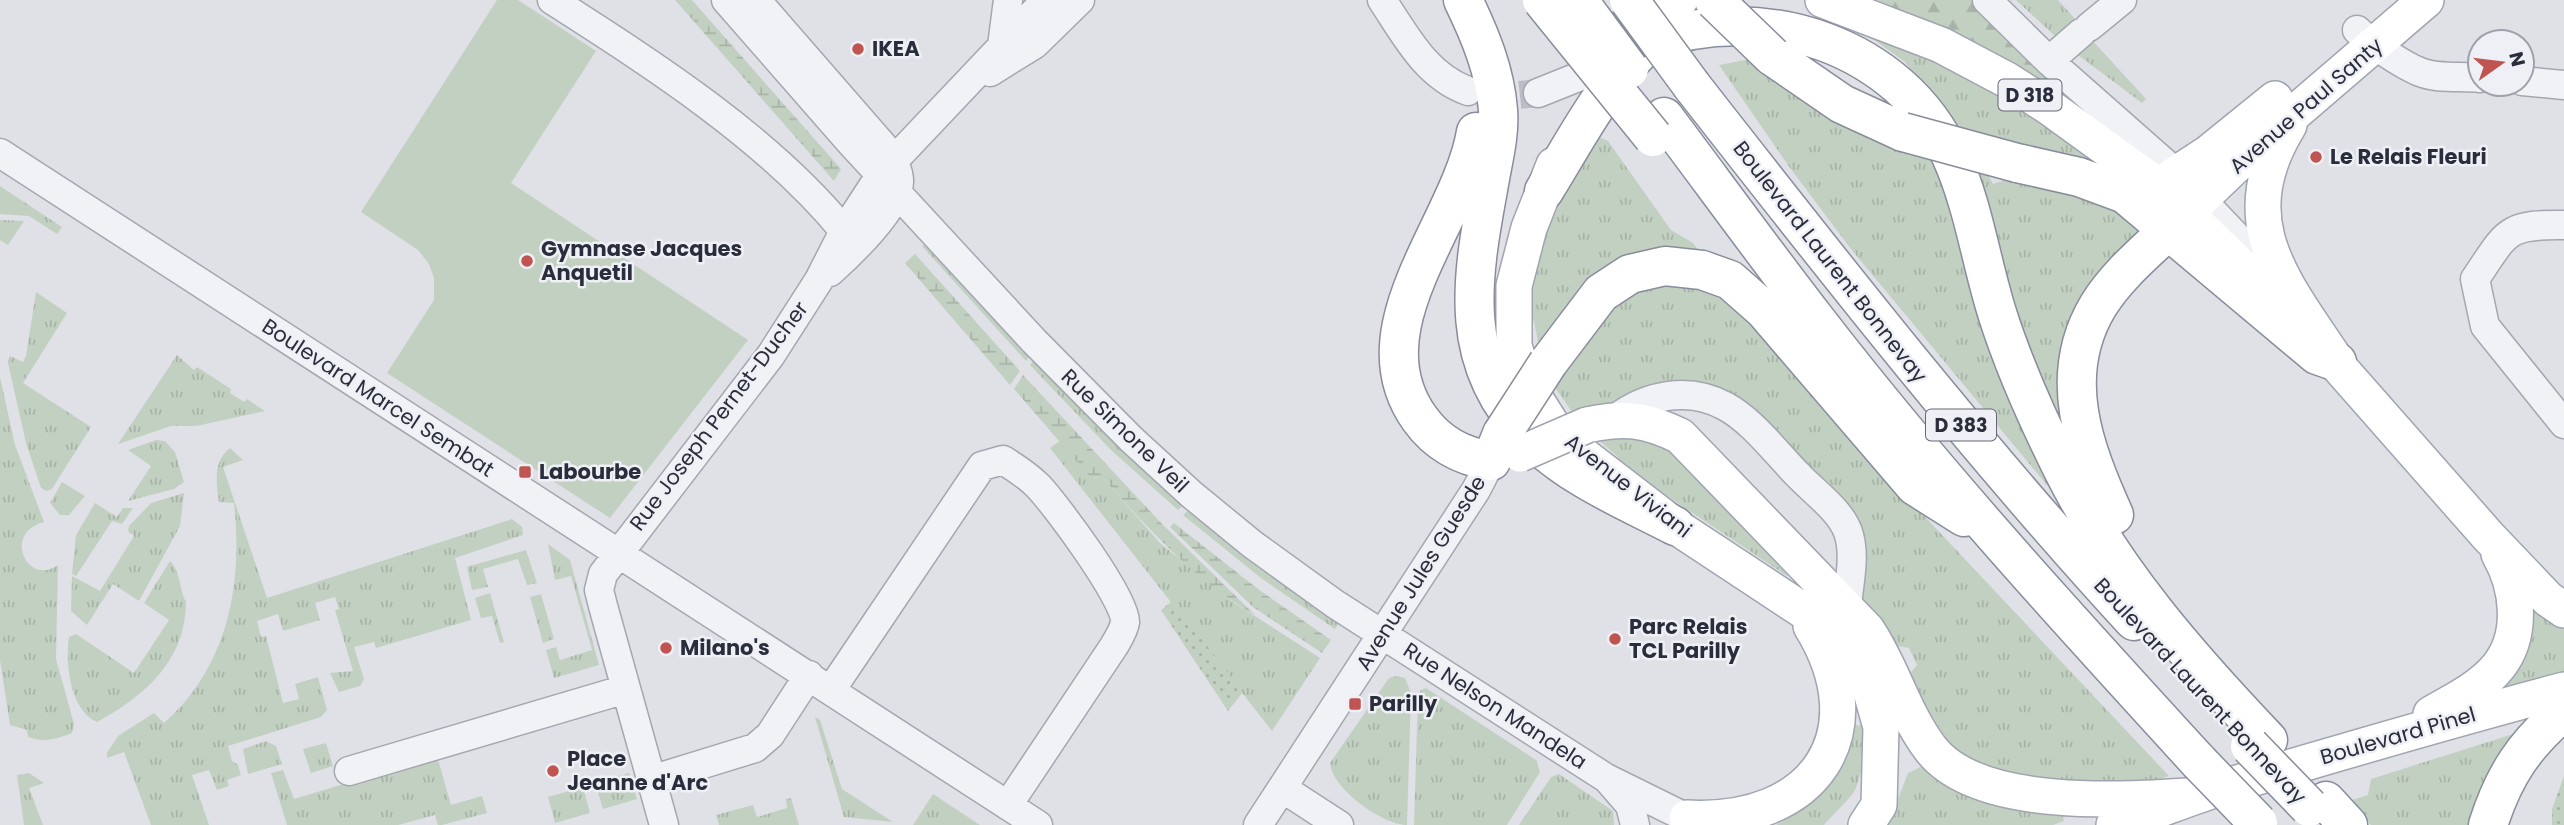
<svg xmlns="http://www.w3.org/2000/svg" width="2564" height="825" viewBox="0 0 2564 825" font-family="Poppins,sans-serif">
<defs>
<pattern id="grass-tufts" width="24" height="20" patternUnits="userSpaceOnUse" patternTransform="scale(1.75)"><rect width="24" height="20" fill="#c2d0c1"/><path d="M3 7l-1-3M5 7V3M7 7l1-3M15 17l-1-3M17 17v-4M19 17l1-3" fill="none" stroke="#a7b3a7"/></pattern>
<pattern id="forest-firs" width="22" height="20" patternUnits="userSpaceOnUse" patternTransform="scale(1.75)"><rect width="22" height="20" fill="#c2d0c1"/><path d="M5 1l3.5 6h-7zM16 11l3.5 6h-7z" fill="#a7b3a7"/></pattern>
<pattern id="wetland-marsh" width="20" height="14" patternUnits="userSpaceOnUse" patternTransform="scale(1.75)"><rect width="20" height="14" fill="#c2d0c1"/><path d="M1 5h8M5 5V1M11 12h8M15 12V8" fill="none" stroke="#a7b3a7"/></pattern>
<pattern id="park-dots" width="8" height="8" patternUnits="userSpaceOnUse" patternTransform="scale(1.75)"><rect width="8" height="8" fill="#c2d0c1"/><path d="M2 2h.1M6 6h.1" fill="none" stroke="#a7b3a7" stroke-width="1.8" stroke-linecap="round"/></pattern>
</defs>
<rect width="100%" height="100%" fill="#dfe1e7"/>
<path fill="url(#grass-tufts)" d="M2016 0H2058L2076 20 2056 37Z
M1855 26 1895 37 2033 110 2096 161 2093 167 1954 136 1935 101 1905 62Z
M2091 39 2146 99 2142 103 2074 52Z
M1756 58 1943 159 2061 502 1851 249 1790 168 1719 65Z
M1588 132 1608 141 1671 230 1693 243 1703 256 1688 253 1540 352 1534 321 1528 322C1527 255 1562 192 1588 132Z
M1970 166 1985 169 1993 184 2020 175 2090 193 2143 229 2122 253 2071 445 2017 329Z
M0 186 62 227 57 234 29 216 0 214Z
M0 220 24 221 8 245 0 240Z
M929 240 1031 353 1026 361 922 246Z
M1683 279 1731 298 1864 452 2169 776 2143 785 2025 781 1949 752 1914 687 1911 672 1917 665 1909 648 1898 646 1857 595 1859 563 1755 414 1615 403 1574 415 1550 380 1587 327 1644 283Z
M36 292 67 313 23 383 91 427 52 489 46 491 41 488 26 443 8 363 10 356 23 362 26 356Z
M177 355 194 370 197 367 231 389 230 393 244 402 247 399 265 411 196 426H171L118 444Z
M1035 358 1186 503 1178 510 1111 450 1030 365Z
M0 377 15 445 44 522C2 533 27 587 58 565L56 659 74 724 72 733C57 739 44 743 28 737L27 730 10 725 0 660Z
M1605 431 1663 443 1790 571 1787 576 1619 464 1618 457 1594 436Z
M156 440 165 441 175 452 184 482 174 489 128 501 151 466 128 450Z
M1060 441 1091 478 1102 477 1160 543 1233 602 1320 658 1272 731 1050 448Z
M230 448 243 460 223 467 267 598 512 519 522 527 523 535 455 558 471 620 376 648 374 642 354 647 364 679 360 686 339 692 330 673 353 671 335 610 339 609 335 597 315 603 320 620 283 631 278 614 257 621 261 637 266 636 283 703 299 699 295 684 318 677 327 710 321 717 228 746 232 761 238 765 241 775 227 780 229 786 217 790 209 770 192 775 209 825H151L124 752 107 758V753L118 736 154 713 164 723C228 666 243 585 234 503L219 502C216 482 213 461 230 448Z
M62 482 85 496 69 515H60L50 503Z
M184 493 180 526 139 601 113 584 87 625 71 611 72 576 100 591 134 536 128 531 129 526 151 503Z
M95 503 117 517 123 508H133L122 524 112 521 76 576 72 574 76 535Z
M1191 508 1340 621 1335 629 1261 578 1183 515Z
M548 544 570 560 599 665 554 678 546 650 556 647 560 660 592 650 571 576 555 580Z
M526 550 537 583 527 585 518 559 483 569 488 587 472 590 467 567Z
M170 561C181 572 179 589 186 602 186 660 145 696 97 722 70 711 65 663 69 637L76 634 134 673 169 620 144 603Z
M2526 590 2564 625V673L2495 694Z
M490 593 504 642 500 643 492 616 481 618 475 598Z
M541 594 554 639 543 643 530 597Z
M1396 676 1405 678 1411 693 1407 825C1383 825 1332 789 1330 763L1389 678Z
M1426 688 1536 760 1540 772 1507 825H1414L1418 696 1421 690Z
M815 717 820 720 842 789 893 822 844 817Z
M1862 725C1864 745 1864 773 1854 792 1851 797 1830 818 1824 825H1776L1805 808 1811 801 1850 726Z
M2529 729 2480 825H2371L2349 801 2368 795 2371 779Z
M266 741 276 746 282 764 248 774 243 749Z
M326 743 333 766 311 773 303 749Z
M437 756 451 805 482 796 487 813 442 825H438L435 815 398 825H287L271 773 283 770 294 799Z
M1925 765 2062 811 2064 821 2053 825H1888L1908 773Z
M29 773 44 783 29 788 43 825H24L17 775Z
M629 773 637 799 603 809 595 783Z
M1559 774 1613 811 1614 825H1519L1551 777Z
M583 787 590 813 555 823 548 797Z
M933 794 980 825H913Z
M791 798 799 825H719L716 815 753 805 757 817 787 808 786 799Z"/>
<path fill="url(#forest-firs)" d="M1877 0H1981L2063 79 2058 92 1977 43Z"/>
<path fill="url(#wetland-marsh)" d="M675 0H692L841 169 834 181Z
M915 254 1020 371 1010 385 905 263Z
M1023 375 1164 526 1256 616C1193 578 1150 531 1102 477L1091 478 1014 389Z
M1174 523 1258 589 1331 640 1322 653 1253 607 1170 527Z"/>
<path fill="url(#park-dots)" d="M1172 601 1243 692 1228 711 1161 610Z
M2564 776V825H2552V809Z"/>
<path fill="#c2d0c1" d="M497 0H518L596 51 511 183 748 340 610 518 387 373 434 300V278L429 264 418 250 361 212Z"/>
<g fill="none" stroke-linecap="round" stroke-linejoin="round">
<path stroke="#bbbdc5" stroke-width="28" stroke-dasharray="28 14" stroke-linecap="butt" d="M1478 93 1510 96 1538 93"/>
<defs>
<path id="minor" d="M552 0C652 64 768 138 844 231
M726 0 851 143 1034 341 1131 439 1191 494 1252 544 1335 604 1606 778 1687 818
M756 0 884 147C890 157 899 168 899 181 900 207 848 256 830 272
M1382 0C1406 36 1426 76 1468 91
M1987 0 2049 61 2176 173 2277 279
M2089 27 2122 0
M2357 30C2370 43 2402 65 2420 72 2436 79 2462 76 2480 78
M1002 46 1008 0
M2049 61 2081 33
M990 72 1035 44 1080 0
M2522 81 2564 85
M1538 93 1593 71
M0 153 1038 825
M2564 225C2505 224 2507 232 2475 279L2485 326 2564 424
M1615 419C1646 395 1688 386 1725 406 1753 421 1777 454 1799 476 1814 492 1840 510 1848 532 1856 555 1849 582 1847 606
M831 690 982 466 1003 460C1016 468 1027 475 1038 486 1056 505 1126 599 1125 622 1124 630 1118 639 1114 646L1008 805
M349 771 626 689
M651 780 755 748 770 735 809 675
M1610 782 1630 805 1635 825
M1282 788 1339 825
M664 825 603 606 599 590 603 574 771 355 819 280 844 231 881 174 1046 0
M1258 825 1476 490 1491 461"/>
<path id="major" d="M1823 0 1941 45 2007 80 2049 107 2158 186 2271 295
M1623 42 1641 25 1680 0
M2289 125C2230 221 2282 279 2335 359
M1554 165 1529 228 1514 286V346L1526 384 1552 425 1583 455 1675 526 1816 619 1847 648 1868 681 1881 727 1879 805 1866 825
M2158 186 2207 154 2275 99
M2186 213 2255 147 2426 0
M2318 343 2488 536 2548 599 2564 610
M1587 425C1625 417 1645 419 1680 436L1867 630C1892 667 1903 712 1930 748 1977 811 2128 800 2199 795
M2431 714C2453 701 2481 688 2498 667 2524 635 2518 587 2499 554
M1687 818C1815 825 1877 733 1811 626
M2114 825C2148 815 2180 801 2214 790 2331 755 2447 721 2564 690"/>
<path id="highway" d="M1463 0C1480 35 1495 71 1498 110 1500 135 1493 160 1489 184 1472 277 1455 363 1531 438 1571 478 1625 500 1675 526
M1772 56 1842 104 1903 132
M1692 86C1835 269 1977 450 2134 621
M1664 117C1715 185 1765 254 1817 321 1936 475 2068 619 2199 762
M1476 132C1461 223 1354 328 1420 419 1438 444 1461 456 1491 461L1502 434
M2017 163 2079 177 2125 194 2149 189
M1544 191C1576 140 1605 80 1652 41 1763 0 1901 46 1951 156 1974 207 1981 263 1998 316 2015 369 2038 420 2063 470 2114 572 2190 658 2268 740
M2125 194 2317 355 2337 362
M1548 363 1601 293 1630 274 1665 266 1702 270 1730 280 1764 310 1915 486 1964 517
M2114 515C2084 448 2056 376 2098 306 2120 270 2157 243 2186 213
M2326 801 2348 825
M2488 825C2504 775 2524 745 2564 711"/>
</defs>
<use href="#minor" stroke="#a5a7b0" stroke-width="31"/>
<use href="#major" stroke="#a0a4b1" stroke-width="38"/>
<use href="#highway" stroke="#888c9c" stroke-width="41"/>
<use href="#minor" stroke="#f1f2f6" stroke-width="28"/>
<use href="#major" stroke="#fff" stroke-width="35"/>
<use href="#highway" stroke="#fff" stroke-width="38"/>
<defs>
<path id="major-bridge" d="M1520 454 1587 425"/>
<path id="highway-bridge" d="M1542 0 1653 137
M1578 0 1629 69
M1629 0 1692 86
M1714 0 1772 56
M1903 132 2017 163
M1502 434 1548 363
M2250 746 2309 807
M2199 762 2258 823"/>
</defs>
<use href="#major-bridge" stroke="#a0a4b1" stroke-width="38" stroke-linecap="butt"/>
<use href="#highway-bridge" stroke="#888c9c" stroke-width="41" stroke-linecap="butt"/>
<use href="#major-bridge" stroke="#fff" stroke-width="35"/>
<use href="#highway-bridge" stroke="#fff" stroke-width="38"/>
</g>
<g fill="#bf5451" stroke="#eef0f5" stroke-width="2.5">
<circle cx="858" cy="49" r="7"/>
<circle cx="2316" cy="157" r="7"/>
<circle cx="527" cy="261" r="7"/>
<rect x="518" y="465" width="14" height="14" rx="3.5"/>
<circle cx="1615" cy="639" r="7"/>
<circle cx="666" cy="648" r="7"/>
<rect x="1348" y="697" width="14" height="14" rx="3.5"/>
<circle cx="553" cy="771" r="7"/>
</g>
<g text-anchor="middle" stroke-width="5" stroke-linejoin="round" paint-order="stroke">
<g fill="#eef0f5" stroke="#656874" stroke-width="2">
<rect x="1998.5" y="79.5" width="63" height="31" rx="5"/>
<rect x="1926" y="409.5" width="70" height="31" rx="5"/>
</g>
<g font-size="19" font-weight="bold" fill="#2a2d3c">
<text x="2030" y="102">D 318</text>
<text x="1961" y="432">D 383</text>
</g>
<g font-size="21" font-weight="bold" fill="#2a2d3c" stroke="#eef0f5" text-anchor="start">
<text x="872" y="56">IKEA</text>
<text x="2330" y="164">Le Relais Fleuri</text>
<text x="541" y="256">Gymnase Jacques<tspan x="541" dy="24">Anquetil</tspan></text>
<text x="539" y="479">Labourbe</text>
<text x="1629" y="634">Parc Relais<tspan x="1629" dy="24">TCL Parilly</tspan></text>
<text x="680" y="655">Milano's</text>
<text x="1369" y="711">Parilly</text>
<text x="567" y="766">Place<tspan x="567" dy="24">Jeanne d'Arc</tspan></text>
</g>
<g font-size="21" fill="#2a2d3c" stroke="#eef0f5">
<text transform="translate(2306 106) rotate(-41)" y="7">Avenue Paul Santy</text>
<text transform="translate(1830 262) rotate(52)" y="7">Boulevard Laurent Bonnevay</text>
<text transform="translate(378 398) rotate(33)" y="7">Boulevard Marcel Sembat</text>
<text transform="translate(719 416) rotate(-53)" y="7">Rue Joseph Pernet-Ducher</text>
<text transform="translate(1125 431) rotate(44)" y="7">Rue Simone Veil</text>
<text transform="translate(1628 486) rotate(38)" y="7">Avenue Viviani</text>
<text transform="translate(1421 573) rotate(-58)" y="7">Avenue Jules Guesde</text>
<text transform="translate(2200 691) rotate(47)" y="7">Boulevard Laurent Bonnevay</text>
<text transform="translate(1495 706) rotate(33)" y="7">Rue Nelson Mandela</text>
<text transform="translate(2398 736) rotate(-16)" y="7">Boulevard Pinel</text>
</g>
</g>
<g transform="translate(2501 63) rotate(76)"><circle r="33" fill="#eef0f5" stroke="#a0a2ab" stroke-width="2"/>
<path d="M0-5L12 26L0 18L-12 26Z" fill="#bf5451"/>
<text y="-10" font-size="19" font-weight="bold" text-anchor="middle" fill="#2a2d3c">N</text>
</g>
</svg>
